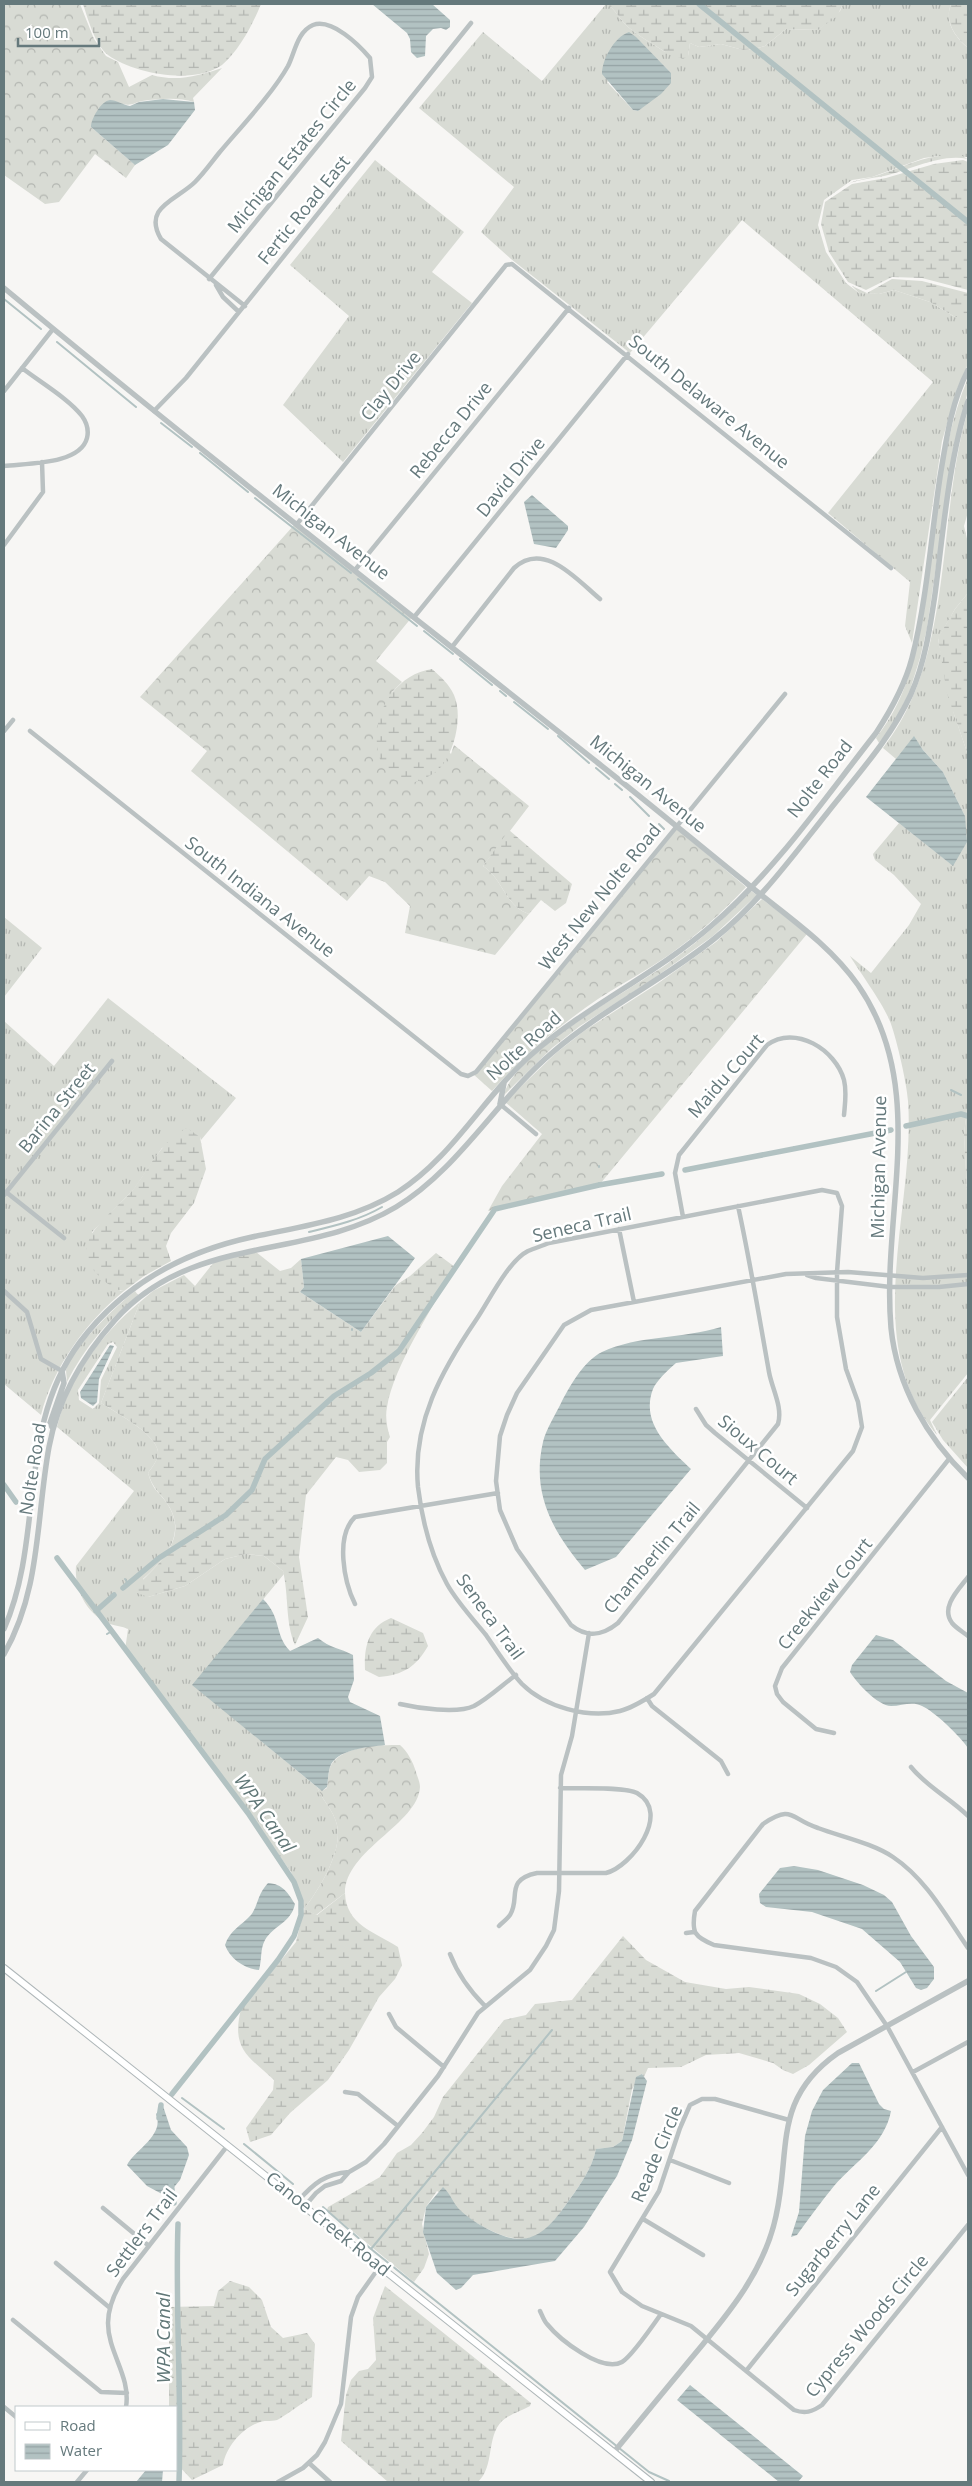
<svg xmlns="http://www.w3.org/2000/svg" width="972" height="2486" viewBox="0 0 972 2486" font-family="'Open Sans',sans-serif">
<defs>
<pattern id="grass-tufts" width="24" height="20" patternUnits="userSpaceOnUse" patternTransform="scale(1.25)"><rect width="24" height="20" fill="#d8dbd4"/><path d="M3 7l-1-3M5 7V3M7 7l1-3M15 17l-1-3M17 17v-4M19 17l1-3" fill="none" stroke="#b3b6b1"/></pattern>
<pattern id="forest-crowns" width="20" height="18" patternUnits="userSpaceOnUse" patternTransform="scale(1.25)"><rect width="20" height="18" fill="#d8dbd4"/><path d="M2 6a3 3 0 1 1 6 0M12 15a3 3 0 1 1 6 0" fill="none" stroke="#b3b6b1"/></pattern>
<pattern id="wetland-marsh" width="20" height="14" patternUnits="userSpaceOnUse" patternTransform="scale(1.25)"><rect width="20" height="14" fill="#d8dbd4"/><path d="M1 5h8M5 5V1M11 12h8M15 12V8" fill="none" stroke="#b3b6b1"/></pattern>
<pattern id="water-rules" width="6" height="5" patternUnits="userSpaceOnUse" patternTransform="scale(1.25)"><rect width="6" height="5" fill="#b2c2c2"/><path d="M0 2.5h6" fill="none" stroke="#94a2a3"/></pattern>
</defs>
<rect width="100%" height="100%" fill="#f7f6f4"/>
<path fill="url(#grass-tufts)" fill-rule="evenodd" d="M606 4C615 8 620 20 628 27 640 37 652 43 665 52L671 49 688 56 690 43 699 47 721 44 743 50 754 49 765 46 786 29 818 30 840 11 843 4H951C944 22 955 37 968 48V157L939 156 924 158 872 177 852 180 824 200 818 225 826 252 846 283 859 293 879 294 894 290 930 302 955 317H968V364L957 389 942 441 912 643 905 626 910 582 828 513 933 382 742 220 630 353 511 259 481 232 514 187 419 108 483 32 542 81ZM656 58 671 73 647 103 638 111 633 110 607 82Z
M375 160 464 232 432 272 472 303 343 462 283 405 349 316 290 265Z
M968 378V391L953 449 927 628 920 658 910 690 896 719 879 743 876 738C911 694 920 639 928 585 937 517 941 442 968 378Z
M968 410V512L964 526 968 543V593L955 609 938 639 954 714 968 755V1102L964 1134 968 1209V1373L930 1420 937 1435C858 1341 916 1210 908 1101 907 1084 897 1041 891 1024 885 1006 861 974 850 956L871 973 909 925 921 904 894 875 875 860 873 854 899 823 952 865 965 816 943 772 923 750 914 737 896 759 883 748C955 657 936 518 968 410Z
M4 917 42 948 4 997Z
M108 998 236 1098 201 1140 200 1137 162 1148 134 1189 92 1232 120 1291H124C86 1322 53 1367 41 1415L4 1384V1021L54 1066Z
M135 1291 138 1295C109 1319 84 1348 67 1382 67 1379 66 1373 66 1370 71 1349 117 1305 135 1291Z
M140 1302 101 1403C115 1412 152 1432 157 1448 161 1457 153 1466 148 1473 154 1492 156 1488 166 1502 188 1532 166 1559 143 1579L148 1597 185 1586 225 1559 246 1554 264 1556 283 1571 284 1574 193 1685 317 1787C322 1800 334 1811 337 1825 343 1851 319 1890 304 1909L291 1872 233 1791 125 1650 128 1629C122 1626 116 1626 110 1624 87 1615 74 1589 76 1566L134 1491 57 1427C69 1378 101 1334 140 1302ZM113 1342 117 1347 101 1380 99 1403 93 1409 79 1400 78 1390 108 1344Z
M968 1377V1468L943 1440 932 1422Z"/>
<path fill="url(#forest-crowns)" d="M4 4H80L94 39 106 56 118 62 129 87 152 75C177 82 198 76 222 68L193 98 194 102C178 97 158 99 142 101 134 103 131 106 123 104L91 127 135 165 126 178 95 154 59 202 45 204 4 175Z
M294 525 412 617 376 661 402 682 392 692 451 754 454 745 529 806 483 866C504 880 504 905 529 914L495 955 405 933 410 906 385 882 369 876 347 901 191 771 207 751 140 697Z
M677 829 746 887C723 912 697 935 669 955 646 971 621 984 598 999 559 1026 522 1056 492 1091L473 1074Z
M751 891 757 895 713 936 653 979 580 1026 552 1048 504 1095C514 1051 637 987 674 959 702 939 727 916 751 891Z
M762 899 807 934 600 1184 488 1211 502 1186 542 1134 505 1102 556 1053 584 1031 657 984 716 942Z
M400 1745C408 1752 413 1762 416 1772 417 1776 420 1782 420 1787 418 1824 345 1850 345 1893L316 1915 304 1909C319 1890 343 1851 337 1825 334 1811 322 1800 317 1787L322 1791 327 1788C328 1781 328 1771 331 1765 343 1745 381 1745 400 1745Z"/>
<path fill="url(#wetland-marsh)" d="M83 4H261C253 24 239 51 222 65 194 85 134 74 108 55 95 45 88 19 83 4Z
M606 4H843L837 16 818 30 786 29 765 46 754 49 743 50 721 44 699 47 690 43 688 56 683 59 670 54V51L665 52C652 43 640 37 628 27 620 20 615 8 606 4Z
M951 4H968V48C955 37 944 21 951 4Z
M939 156H962L968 159C941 153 910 170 884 176 870 179 855 179 843 187 853 180 861 180 872 177 894 171 915 159 939 156Z
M963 160 968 162V290L922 278 892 277 866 290 848 282 829 252 821 224 825 202 852 184 886 178 934 164Z
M892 279 922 281 968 293V317H955L930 302 894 290 879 294 859 293 852 286 867 293Z
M968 593V755L947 694 938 638 955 609Z
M432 669C441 677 449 684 454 695 463 716 455 751 440 768 433 776 420 780 410 784L392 779C389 774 384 768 381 762 366 723 391 675 432 669Z
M509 830 572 884 566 903 555 911 541 900 529 914C504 905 504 880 483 866Z
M968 1102V1209L964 1134Z
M187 1128 200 1137 206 1169 194 1203 171 1233 166 1246 171 1261 144 1276 124 1291C116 1291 105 1282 99 1276 62 1241 116 1213 135 1187 151 1165 162 1141 187 1128Z
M256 1252 280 1271 291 1268 301 1259 304 1287 300 1292 361 1332 396 1285 410 1276 436 1253 455 1267C434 1306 394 1365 387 1407 385 1417 387 1428 390 1437L387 1442V1463L380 1470 359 1472 348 1460 336 1457 306 1495 299 1557 308 1617 295 1645C285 1622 289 1596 283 1571L264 1556 246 1554 225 1559 185 1586 148 1597 132 1591C153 1568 189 1543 170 1508 161 1492 154 1492 148 1473 153 1466 161 1457 157 1448 152 1432 115 1412 101 1403L140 1302 153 1291 180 1277 184 1275 195 1286 214 1262Z
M391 1618 423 1633 428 1646C416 1667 403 1675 379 1677L365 1670C364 1647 368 1627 391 1618Z
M345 1893C346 1925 375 1932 398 1947L402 1965 395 1979 379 1997 349 2050 328 2080 290 2113 271 2135 250 2142 246 2128 273 2090 274 2080C248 2056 231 2049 241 2009L296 1942 304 1909 317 1915Z
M623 1936 646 1960 685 1982 726 1989 749 1987 799 1994 820 2004 838 2018 847 2032 809 2065 793 2074 783 2070 773 2063 739 2053 706 2055 681 2067 648 2068 644 2077 642 2074 632 2089 622 2141 613 2147 596 2149C592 2170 577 2189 565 2206 543 2237 529 2248 492 2231 481 2226 469 2219 460 2211 452 2203 446 2197 437 2191L426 2207 422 2224 429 2254 424 2268 414 2282 327 2210 328 2207 380 2177 397 2153 411 2145 422 2133 434 2117 443 2097 504 2020 526 2015 535 2004 572 2000Z
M230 2281 249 2287 262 2300 271 2327 283 2338 307 2333 315 2344 312 2397C300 2404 291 2412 279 2419 274 2422 266 2420 260 2422 242 2428 226 2447 223 2465L192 2480 176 2463V2407H169V2307L214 2306 218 2291Z
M385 2286 531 2403 530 2406C521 2411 510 2414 502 2421 486 2437 495 2466 478 2482H388L341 2441 346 2395 351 2380 359 2371 368 2369 376 2360 373 2318Z"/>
<path fill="url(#water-rules)" d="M372 4H432L450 20V27L446 30 441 28 433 29 426 36 425 56 417 58 411 52 410 39 407 33Z
M629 32 636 37 671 73V83L661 94 638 111 633 110 602 74C602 60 614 37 629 32Z
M163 99 194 102 195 110 168 145 135 165 91 127C91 119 101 101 110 100 116 100 124 105 130 106L139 102Z
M532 495 568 526V530L556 548 534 544 524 502Z
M914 736 923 750 943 772 965 816 967 842 953 866 866 797Z
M388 1236 415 1258 361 1332 300 1292 304 1287 301 1259Z
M721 1327 723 1356 676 1363C668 1370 657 1380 653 1389 640 1423 669 1448 691 1469L616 1557 585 1570C553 1532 531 1494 543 1442 546 1429 556 1414 562 1401 571 1384 584 1361 602 1352 638 1335 683 1339 721 1327Z
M110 1345 114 1346 99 1379 97 1402 93 1406 81 1398 80 1392Z
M263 1599C282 1618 274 1634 290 1651L318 1638C330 1648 340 1648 353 1655L354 1680 348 1697 350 1702 380 1716 385 1745C369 1747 336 1749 330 1767 328 1773 328 1781 327 1787L322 1791 192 1685Z
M876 1635 893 1640 946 1681 968 1693V1748C961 1737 934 1711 922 1706 912 1701 902 1706 891 1706 878 1706 856 1682 850 1672L852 1665Z
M794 1866 818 1870 863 1885 884 1895 892 1902 911 1936 934 1967V1979L927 1988 921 1990 916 1988 900 1962 862 1929 812 1912 766 1907 760 1903 759 1894 780 1868Z
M268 1883C283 1884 288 1893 295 1904 291 1923 274 1925 265 1940 260 1949 262 1960 259 1970 245 1969 230 1959 225 1945 230 1930 241 1926 251 1915 258 1906 257 1895 268 1883Z
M852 2063H859L879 2104 884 2109 891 2111C885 2144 855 2162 834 2186 821 2202 809 2218 797 2235L791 2237 799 2212 805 2136 812 2111 823 2090Z
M642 2074 647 2081 632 2140 617 2176 584 2227 555 2261 473 2275 461 2288 456 2290 437 2273 423 2232 426 2207 443 2187C451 2194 453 2204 461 2211 472 2221 483 2227 496 2233 530 2248 546 2232 565 2206 577 2189 592 2170 596 2149L613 2147 622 2141 636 2077Z
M163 2106 171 2130 187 2147 189 2155 180 2180 170 2192 167 2190 162 2194 147 2186 127 2165C135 2150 165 2135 156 2114Z
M690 2385 803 2476 798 2482H779L677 2400Z
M146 2470H163L162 2482H136Z"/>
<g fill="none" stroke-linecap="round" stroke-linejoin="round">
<path stroke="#b2c2c2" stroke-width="2" d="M4 299 41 329
M57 342 136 407
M161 423 192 447
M200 453 248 492
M255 498 351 573
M358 579 417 626
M424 631 453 654
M460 659 492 685
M500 691 506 696
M514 702 548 729
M558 736 589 763
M596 768 609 779
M615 784 622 790
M630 797 649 816
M659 824 664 829
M951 1090 961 1095
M794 1147V1148
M599 1166V1167
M599 1185V1183
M309 1232C334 1226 360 1220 382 1207
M352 1330V1329
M968 1439V1438
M125 1579 128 1583
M107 1634 112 1631
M876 1991 906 1972
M182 2098 224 2129
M244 2144 293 2184
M323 2207 371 2249 552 2030
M371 2249 649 2472 669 2481"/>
<path stroke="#b2c2c2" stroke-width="5.5" d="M699 4 968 222
M906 1126 961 1114 968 1116
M685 1170 891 1130
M4 1485 16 1502
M57 1558 248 1813 294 1882 301 1901V1915L294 1936 278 1960 172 2094
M123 1588 159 1558 226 1515 252 1490 265 1459 334 1396 371 1373 399 1351 495 1209 599 1185 662 1174
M96 1611 114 1595
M159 2118 161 2105
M171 2183 174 2203
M178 2224C175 2310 182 2396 179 2482"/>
<defs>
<path id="secondary" d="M4 1968 651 2482"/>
</defs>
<use href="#secondary" stroke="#afb7b9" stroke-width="8"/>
<path stroke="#bac1c2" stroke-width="4.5" d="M209 279 365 88 372 77 370 58C359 45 332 18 313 25 297 32 295 52 288 66 273 93 240 128 219 153 211 163 204 173 195 182 177 200 142 207 161 239L245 306
M216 285 223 297 239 312
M4 391 53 329
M154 411 186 378 471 23
M4 466C26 463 80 465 87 438 89 430 87 423 82 416 69 399 40 382 22 368
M297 524 506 265 512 264 891 568
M4 545 43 492 42 462
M355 570 569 308
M415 616 628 354
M452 647 514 568C544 540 577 580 600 599
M4 731 13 720
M30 731 461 1074 468 1076 476 1072 785 694
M500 1104 536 1134
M822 1190 837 1193 842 1206 837 1272V1317L846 1369 858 1402 862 1427 853 1451 654 1694C643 1701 632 1708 620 1711 588 1719 545 1707 522 1684 508 1669 497 1651 486 1635 473 1619 457 1602 447 1584 431 1555 422 1520 418 1487 412 1423 442 1370 476 1320 489 1301 508 1261 528 1251 535 1248 542 1246 549 1243Z
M6 1192 64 1238
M4 1195 112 1061
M738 1206C750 1261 759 1316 769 1372 772 1389 783 1407 778 1424L618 1623C602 1636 587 1638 571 1625L517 1549 500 1510 496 1481 500 1436 507 1415 517 1393 564 1325 591 1310 786 1274 848 1272 923 1278 968 1275
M683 1217 675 1173 679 1155 767 1045C795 1024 836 1050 844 1080 847 1092 845 1103 844 1115
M619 1229 634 1302
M807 1275 816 1278 890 1287H939L968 1284
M4 1291 27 1312 41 1359 62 1371
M696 1409 706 1425 715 1433 807 1508
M968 1577C959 1589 940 1607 952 1623 956 1628 963 1632 968 1636
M355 1604C344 1582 335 1536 355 1517L498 1493
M647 1698 652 1706 721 1761 728 1774
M400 1704C417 1708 457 1714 474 1706 489 1698 502 1685 516 1675
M834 1733 816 1729 783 1702 777 1694 775 1686 782 1668 949 1459
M911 1767C927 1787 950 1798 968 1816
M499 1926C502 1923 507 1919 510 1915 521 1898 504 1880 537 1873H606C631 1867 672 1813 637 1793 624 1786 577 1789 560 1788
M686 1933 694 1932
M968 1948C946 1916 926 1879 893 1857 872 1843 842 1837 818 1828 790 1819 793 1804 763 1824L695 1911C691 1933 695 1937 714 1945L811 1958 836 1967 857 1982 887 2026 968 2175
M450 1954C458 1975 470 1991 485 2006
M389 2014 396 2027 444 2067
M913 2072 968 2042
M345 2092 358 2094 398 2126
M789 2120 715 2099H702L690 2105 680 2128 659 2191 610 2272 622 2292 642 2306 691 2326 794 2410C805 2414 812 2412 822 2405L968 2225
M670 2160 729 2183
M298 2201C314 2183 325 2174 349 2172
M305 2206 316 2193 325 2186 341 2181 349 2172 366 2162 384 2144 438 2076 478 2013 530 1970 546 1946 554 1930 559 1891 561 1775 572 1736 589 1633
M103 2208 149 2246
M643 2219 703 2255
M56 2263 110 2308
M540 2311C542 2315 544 2321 547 2324 560 2340 602 2373 622 2362 631 2357 654 2324 661 2314
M13 2320 101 2392 127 2393
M746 2371 942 2127
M4 2407 16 2417
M126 2407C131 2376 108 2353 108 2323 108 2307 115 2292 123 2279L228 2145
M309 2463 330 2482
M77 2482 87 2470
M278 2482 303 2468 317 2455 325 2442 341 2404 351 2317 358 2297 380 2266"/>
<path stroke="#bac1c2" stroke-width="5.5" d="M4 288C199 450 399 605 598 763 649 803 699 845 750 886 788 917 829 944 858 985 930 1089 881 1213 891 1328 897 1386 927 1438 968 1478
M500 1104 504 1083
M53 1429 50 1423 64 1383 62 1371
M4 1629C45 1535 16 1428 80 1342 123 1285 183 1252 252 1237 303 1226 353 1220 398 1192 453 1157 484 1096 532 1054 588 1005 656 974 711 926 775 871 824 799 876 733 891 710 905 685 912 658 927 599 931 537 940 477 946 441 951 403 968 370
M4 1654C41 1590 36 1518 49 1447 58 1399 82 1357 115 1320 193 1233 306 1261 396 1207 459 1169 496 1100 553 1052 603 1009 663 980 714 939 759 903 792 857 828 812 858 774 891 738 911 694 925 662 930 628 935 594 943 534 949 458 968 401
M614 2452C639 2422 664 2391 689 2361 725 2318 764 2273 776 2216 791 2150 772 2099 838 2053L968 1981"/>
<use href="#secondary" stroke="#fff" stroke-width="6"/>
</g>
<g text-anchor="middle" stroke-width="5" stroke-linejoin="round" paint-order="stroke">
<g font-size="18" fill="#65797c" stroke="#fff">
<text transform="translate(292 156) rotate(-51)" y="6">Michigan Estates Circle</text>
<text transform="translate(304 210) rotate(-51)" y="6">Fertic Road East</text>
<text transform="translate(391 386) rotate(-51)" y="6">Clay Drive</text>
<text transform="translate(709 402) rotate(39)" y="6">South Delaware Avenue</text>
<text transform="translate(451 430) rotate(-51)" y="6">Rebecca Drive</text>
<text transform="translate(511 477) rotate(-51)" y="6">David Drive</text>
<text transform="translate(331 532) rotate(38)" y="6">Michigan Avenue</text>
<text transform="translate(820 779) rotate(-52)" y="6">Nolte Road</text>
<text transform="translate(648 784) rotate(39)" y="6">Michigan Avenue</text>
<text transform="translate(260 897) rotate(38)" y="6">South Indiana Avenue</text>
<text transform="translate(600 897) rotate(-51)" y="6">West New Nolte Road</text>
<text transform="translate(524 1046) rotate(-42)" y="6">Nolte Road</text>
<text transform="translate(726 1076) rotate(-49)" y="6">Maidu Court</text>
<text transform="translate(57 1108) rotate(-51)" y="6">Barina Street</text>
<text transform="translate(879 1167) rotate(-89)" y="6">Michigan Avenue</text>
<text transform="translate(582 1225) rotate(-13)" y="6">Seneca Trail</text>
<text transform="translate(758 1450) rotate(40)" y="6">Sioux Court</text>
<text transform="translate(33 1469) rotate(-81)" y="6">Nolte Road</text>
<text transform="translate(652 1558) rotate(-50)" y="6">Chamberlin Trail</text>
<text transform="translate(825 1594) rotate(-51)" y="6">Creekview Court</text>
<text transform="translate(490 1617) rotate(54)" y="6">Seneca Trail</text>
<text transform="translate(657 2154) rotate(-67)" y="6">Reade Circle</text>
<text transform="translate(328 2224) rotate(39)" y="6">Canoe Creek Road</text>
<text transform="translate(142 2233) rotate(-53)" y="6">Settlers Trail</text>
<text transform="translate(833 2240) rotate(-51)" y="6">Sugarberry Lane</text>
<text transform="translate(867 2326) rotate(-50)" y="6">Cypress Woods Circle</text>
</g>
<g font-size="19" font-style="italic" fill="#607777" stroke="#fff">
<text transform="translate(265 1813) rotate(55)" y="7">WPA Canal</text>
<text transform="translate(163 2338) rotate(-90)" y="7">WPA Canal</text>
</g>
</g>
<rect width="972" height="2486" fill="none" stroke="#65797c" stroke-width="10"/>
<rect x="15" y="2406" width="162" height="65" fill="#ffffff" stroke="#c1c9cb"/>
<rect x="25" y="2422" width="25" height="8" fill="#ffffff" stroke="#c1c9cb"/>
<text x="60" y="2431" font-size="15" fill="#65797c">Road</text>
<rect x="25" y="2444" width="25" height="15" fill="url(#water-rules)" stroke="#c1c9cb"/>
<text x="60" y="2456" font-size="15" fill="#65797c">Water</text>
<path d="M18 38v8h81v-8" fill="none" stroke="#65797c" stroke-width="2.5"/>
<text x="25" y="38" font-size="15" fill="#65797c" stroke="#ffffff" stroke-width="4" paint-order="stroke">100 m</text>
</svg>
